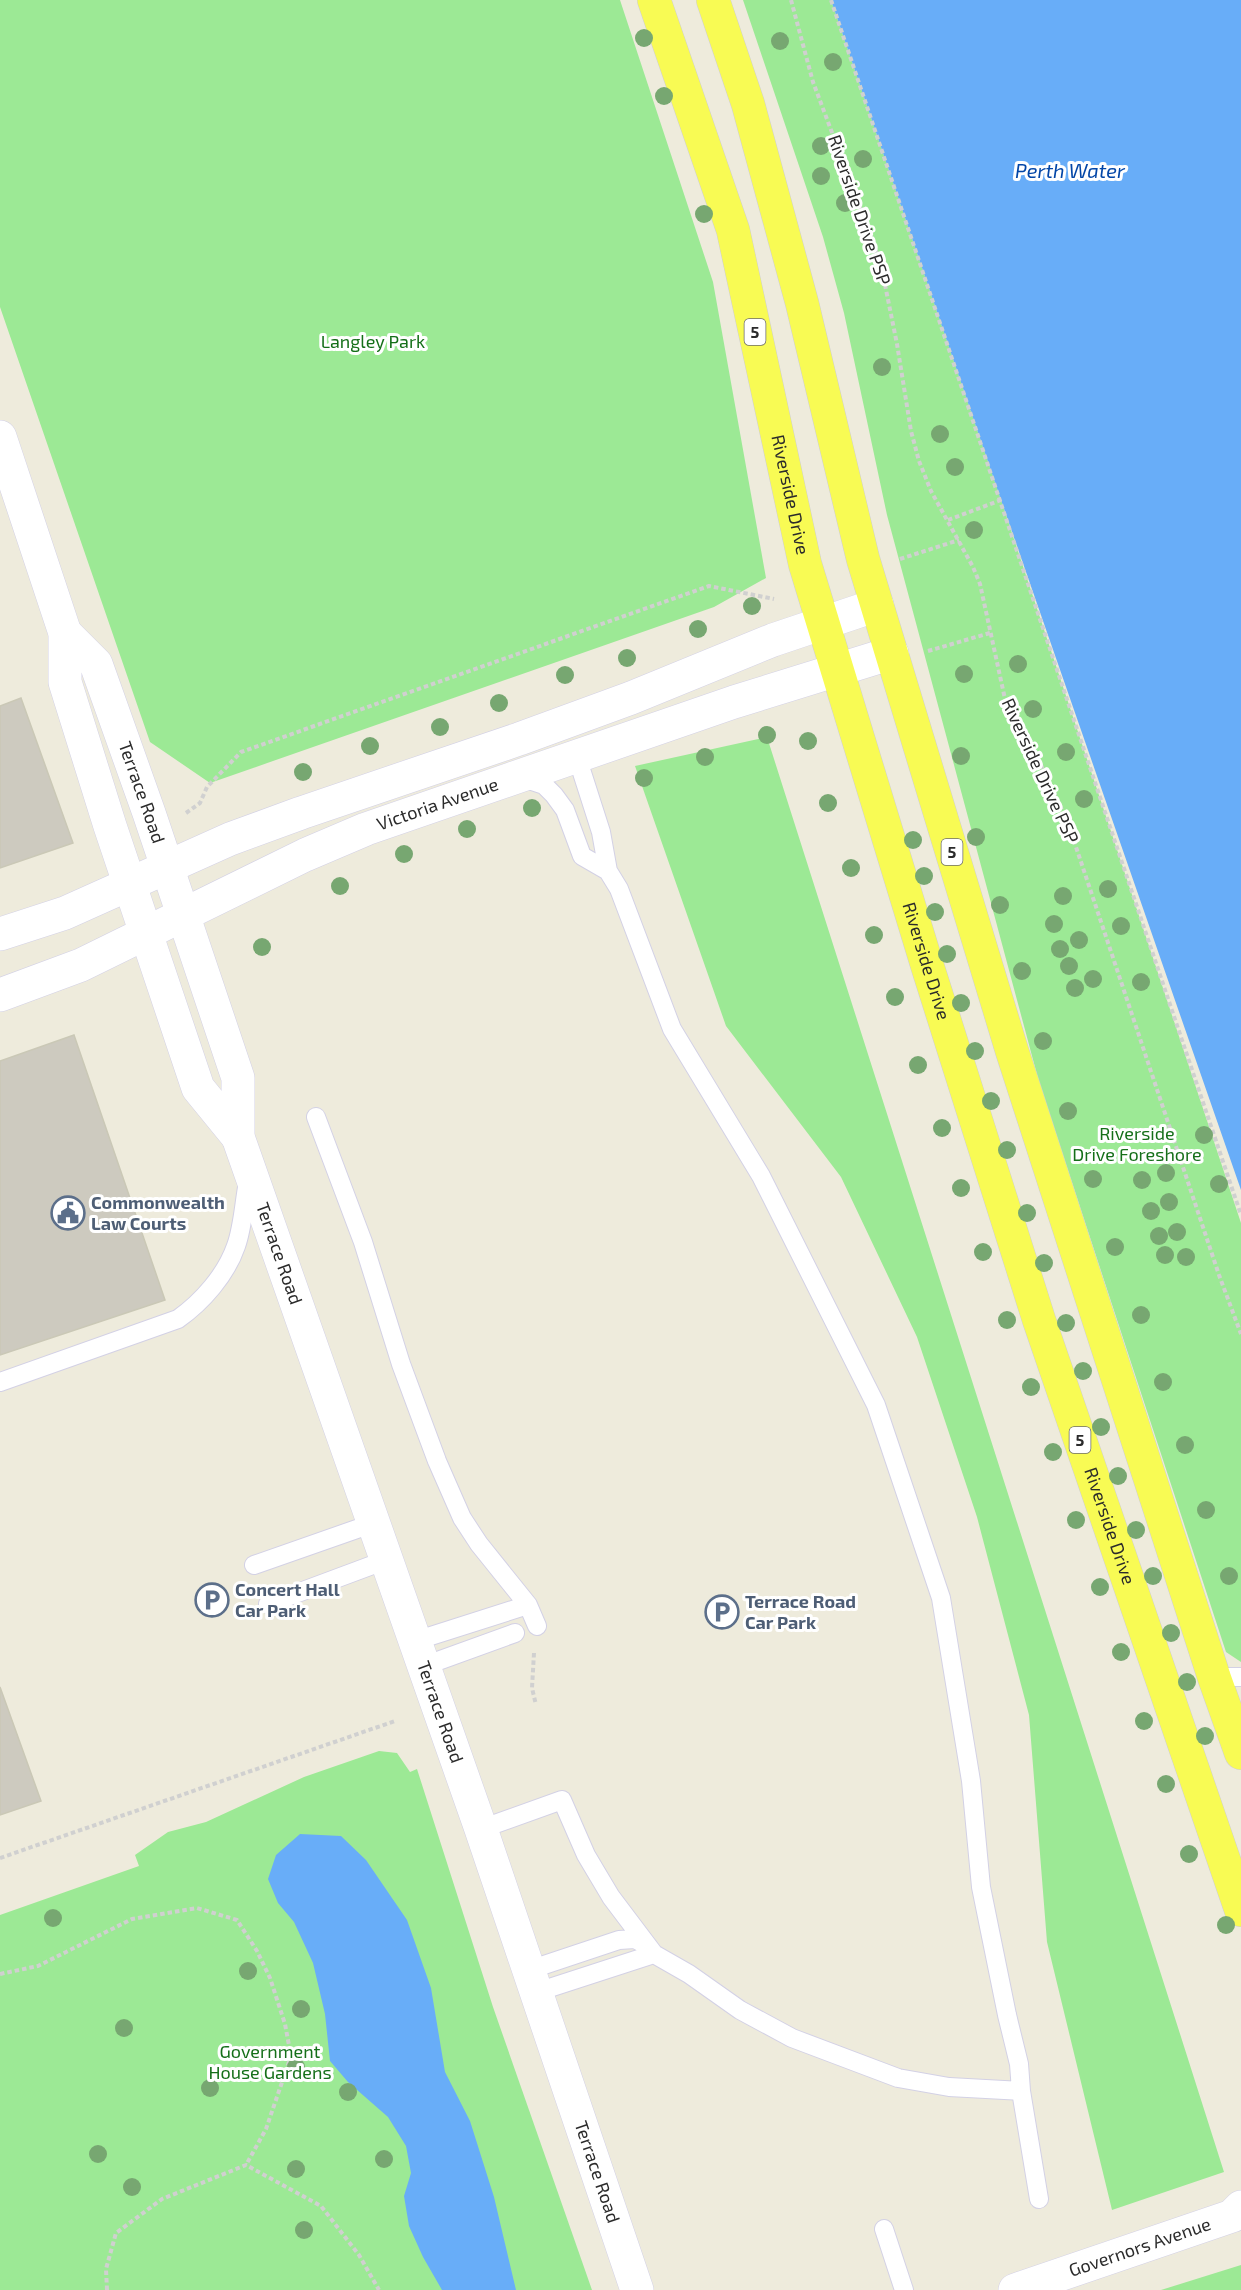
<svg xmlns="http://www.w3.org/2000/svg" width="1241" height="2290" viewBox="0 0 1241 2290" font-family="'Exo 2',sans-serif">
<rect width="100%" height="100%" fill="#eeebdc"/>
<path fill="#9ce995" d="M0 0H620L713 282 766 578 714 607 210 783 150 742 0 307Z
M743 0H831L1001 500 1241 1223V1662L1226 1652 1039 1082 887 515 844 313 823 237Z
M767 737 1224 2172 1112 2210 1047 1942 1029 1715 977 1517 917 1337 841 1177 726 1026 635 766Z
M379 1751 397 1753 410 1772 417 1769 493 2007 592 2290H0V1915L139 1866 135 1855 168 1832 206 1822 304 1777Z
M1241 2265V2290H1161Z"/>
<path fill="#68adf8" d="M831 0H1241V1190L1001 500Z
M300 1834 341 1836 366 1860 407 1920 431 1988 445 2072 470 2121 494 2197 516 2290H442L423 2257 409 2226 404 2196 411 2173 406 2146 388 2117 348 2082 330 2061 325 2014 313 1963 294 1922 278 1903 268 1879 276 1855Z"/>
<path fill="#cdcabf" stroke="#cac8b6" stroke-width="1.5" d="M21 698 73 843 0 868V706Z
M74 1035 165 1300 0 1355V1061Z
M0 1687 41 1801 0 1815Z"/>
<g fill="none" stroke-linecap="round" stroke-linejoin="round">
<defs>
<path id="lane" d="M577 757 601 832 608 871
M520 780 526 779 544 785 554 795 565 810 582 856 608 871 619 889 672 1029 761 1176 876 1405 941 1598 971 1781 981 1887 1007 2015 1019 2064 1021 2091 1039 2199
M316 1117 363 1242 401 1364 437 1461 462 1518 479 1544 528 1605 537 1626
M0 1382 178 1319C202 1302 226 1275 236 1246 243 1227 244 1202 248 1182
M254 1565 374 1523
M268 1604 386 1560
M415 1641 528 1605
M424 1666 515 1633
M1214 1677H1241
M481 1829 562 1800 586 1855 611 1897 654 1954 689 1974 740 2010 792 2038 898 2078 949 2087 1021 2091
M529 1970 619 1940 635 1939 648 1946
M537 1992 654 1954
M884 2229 904 2290"/>
<g id="secondary">
<path d="M0 437 65 633V682L110 826 198 1088 238 1137"/>
<path id="s1" d="M65 633 96 664 149 813 238 1078V1137L481 1829 637 2290"/>
<path d="M0 934 65 913 230 839 301 813 519 739 631 698 773 640 877 605"/>
<path id="s2" d="M0 995 81 965 305 855 366 829 734 702 892 653"/>
<path id="s3" d="M1015 2290 1232 2216 1241 2207"/>
</g>
<g id="primary">
<path id="s4" d="M654 0 733 230 805 564 928 968 1039 1320 1241 1910"/>
<path d="M713 0 748 104 802 303 863 559 1012 1051 1214 1677 1241 1753"/>
</g>
</defs>
<use href="#lane" stroke="#d3d1e5" stroke-width="20"/>
<use href="#secondary" stroke="#d3d1e5" stroke-width="34"/>
<use href="#primary" stroke="#d0d0d0" stroke-width="34"/>
<path stroke="#d0d0d0" stroke-width="4" stroke-dasharray="4.5 3" stroke-linecap="butt" d="M791 0 813 82 872 239 882 270 897 344 911 431 919 461 931 491 973 567 980 584 1005 699 1018 728 1039 761 1068 823 1219 1275 1241 1334
M831 0 1241 1215
M948 520 1001 500
M900 559 959 540
M928 651 990 633
M186 813 200 803 207 787 241 752 709 586 774 599
M534 1653 532 1688 536 1705
M0 1858 395 1721
M0 1974 38 1966 132 1919 197 1908 237 1920 257 1951 270 1978 285 2024 291 2056 266 2129 246 2165
M107 2290 106 2269 116 2233 162 2199 246 2165 321 2206 359 2255 379 2290"/>
<use href="#lane" stroke="#fff" stroke-width="18"/>
<use href="#secondary" stroke="#fff" stroke-width="33"/>
<use href="#primary" stroke="#f8fb54" stroke-width="33"/>
</g>
<g fill="#77a771">
<circle cx="644" cy="38" r="9"/>
<circle cx="780" cy="41" r="9"/>
<circle cx="833" cy="62" r="9"/>
<circle cx="664" cy="96" r="9"/>
<circle cx="821" cy="146" r="9"/>
<circle cx="863" cy="159" r="9"/>
<circle cx="821" cy="176" r="9"/>
<circle cx="845" cy="203" r="9"/>
<circle cx="704" cy="214" r="9"/>
<circle cx="882" cy="367" r="9"/>
<circle cx="940" cy="434" r="9"/>
<circle cx="955" cy="467" r="9"/>
<circle cx="974" cy="530" r="9"/>
<circle cx="752" cy="606" r="9"/>
<circle cx="698" cy="629" r="9"/>
<circle cx="627" cy="658" r="9"/>
<circle cx="1018" cy="664" r="9"/>
<circle cx="964" cy="674" r="9"/>
<circle cx="565" cy="675" r="9"/>
<circle cx="499" cy="703" r="9"/>
<circle cx="1033" cy="709" r="9"/>
<circle cx="440" cy="727" r="9"/>
<circle cx="767" cy="735" r="9"/>
<circle cx="808" cy="741" r="9"/>
<circle cx="370" cy="746" r="9"/>
<circle cx="1066" cy="752" r="9"/>
<circle cx="961" cy="756" r="9"/>
<circle cx="705" cy="757" r="9"/>
<circle cx="303" cy="772" r="9"/>
<circle cx="644" cy="778" r="9"/>
<circle cx="1084" cy="799" r="9"/>
<circle cx="828" cy="803" r="9"/>
<circle cx="532" cy="808" r="9"/>
<circle cx="467" cy="829" r="9"/>
<circle cx="976" cy="837" r="9"/>
<circle cx="913" cy="840" r="9"/>
<circle cx="404" cy="854" r="9"/>
<circle cx="851" cy="868" r="9"/>
<circle cx="924" cy="876" r="9"/>
<circle cx="340" cy="886" r="9"/>
<circle cx="1108" cy="889" r="9"/>
<circle cx="1063" cy="896" r="9"/>
<circle cx="1000" cy="905" r="9"/>
<circle cx="935" cy="912" r="9"/>
<circle cx="1054" cy="924" r="9"/>
<circle cx="1121" cy="926" r="9"/>
<circle cx="874" cy="935" r="9"/>
<circle cx="1079" cy="940" r="9"/>
<circle cx="262" cy="947" r="9"/>
<circle cx="1060" cy="949" r="9"/>
<circle cx="947" cy="954" r="9"/>
<circle cx="1069" cy="966" r="9"/>
<circle cx="1022" cy="971" r="9"/>
<circle cx="1093" cy="979" r="9"/>
<circle cx="1141" cy="982" r="9"/>
<circle cx="1075" cy="988" r="9"/>
<circle cx="895" cy="997" r="9"/>
<circle cx="961" cy="1003" r="9"/>
<circle cx="1043" cy="1041" r="9"/>
<circle cx="975" cy="1051" r="9"/>
<circle cx="918" cy="1065" r="9"/>
<circle cx="991" cy="1101" r="9"/>
<circle cx="1068" cy="1111" r="9"/>
<circle cx="942" cy="1128" r="9"/>
<circle cx="1204" cy="1135" r="9"/>
<circle cx="1007" cy="1150" r="9"/>
<circle cx="1166" cy="1173" r="9"/>
<circle cx="1093" cy="1179" r="9"/>
<circle cx="1142" cy="1180" r="9"/>
<circle cx="1219" cy="1184" r="9"/>
<circle cx="961" cy="1188" r="9"/>
<circle cx="1169" cy="1202" r="9"/>
<circle cx="1151" cy="1211" r="9"/>
<circle cx="1027" cy="1213" r="9"/>
<circle cx="1177" cy="1232" r="9"/>
<circle cx="1159" cy="1236" r="9"/>
<circle cx="1115" cy="1247" r="9"/>
<circle cx="983" cy="1252" r="9"/>
<circle cx="1165" cy="1255" r="9"/>
<circle cx="1186" cy="1257" r="9"/>
<circle cx="1044" cy="1263" r="9"/>
<circle cx="1141" cy="1315" r="9"/>
<circle cx="1007" cy="1320" r="9"/>
<circle cx="1066" cy="1323" r="9"/>
<circle cx="1083" cy="1371" r="9"/>
<circle cx="1163" cy="1382" r="9"/>
<circle cx="1031" cy="1387" r="9"/>
<circle cx="1101" cy="1427" r="9"/>
<circle cx="1185" cy="1445" r="9"/>
<circle cx="1053" cy="1452" r="9"/>
<circle cx="1118" cy="1476" r="9"/>
<circle cx="1206" cy="1510" r="9"/>
<circle cx="1076" cy="1520" r="9"/>
<circle cx="1136" cy="1530" r="9"/>
<circle cx="1153" cy="1576" r="9"/>
<circle cx="1229" cy="1576" r="9"/>
<circle cx="1100" cy="1587" r="9"/>
<circle cx="1171" cy="1633" r="9"/>
<circle cx="1121" cy="1652" r="9"/>
<circle cx="1187" cy="1682" r="9"/>
<circle cx="1144" cy="1721" r="9"/>
<circle cx="1205" cy="1736" r="9"/>
<circle cx="1166" cy="1784" r="9"/>
<circle cx="1189" cy="1854" r="9"/>
<circle cx="53" cy="1918" r="9"/>
<circle cx="1226" cy="1925" r="9"/>
<circle cx="248" cy="1971" r="9"/>
<circle cx="301" cy="2009" r="9"/>
<circle cx="124" cy="2028" r="9"/>
<circle cx="296" cy="2067" r="9"/>
<circle cx="210" cy="2088" r="9"/>
<circle cx="348" cy="2092" r="9"/>
<circle cx="98" cy="2154" r="9"/>
<circle cx="384" cy="2159" r="9"/>
<circle cx="296" cy="2169" r="9"/>
<circle cx="132" cy="2187" r="9"/>
<circle cx="304" cy="2230" r="9"/>
</g>
<defs>
<symbol id="civic-ring" viewBox="-11 -11 22 22"><circle r="9.5" fill="#fff" stroke="#5c6f8a" stroke-width="1.5"/><path d="M-.6-6.5H3V-4.5H.6V-3L4-1V1h2V6H-6V1h2V-1L-.6-3ZM-1.2 2.5V6h2.4V2.5Z" fill="#5c6f8a"/></symbol>
<symbol id="parking-ring" viewBox="-11 -11 22 22"><circle r="9.5" fill="#fff" stroke="#5c6f8a" stroke-width="1.5"/><path d="M-3.5-5.5H1a3.5 3.5 0 0 1 0 7H-1V5.5H-3.5ZM-1-3.4V-.6H.8a1.4 1.4 0 0 0 0-2.8Z" fill="#5c6f8a"/></symbol>
</defs>
<g fill-rule="evenodd">
<use href="#civic-ring" x="49" y="1194" width="38" height="38"/>
<use href="#parking-ring" x="193" y="1581" width="38" height="38"/>
<use href="#parking-ring" x="703" y="1593" width="38" height="38"/>
</g>
<g text-anchor="middle" stroke-width="6" stroke-linejoin="round" paint-order="stroke">
<g fill="#fff" stroke="#6b6b6b" stroke-width="1.5">
<rect x="744.5" y="319" width="21" height="26" rx="4.5"/>
<rect x="941.5" y="839" width="21" height="26" rx="4.5"/>
<rect x="1069.5" y="1427" width="21" height="26" rx="4.5"/>
</g>
<g font-size="16" font-weight="bold" fill="#2b2b2b">
<text x="755" y="338">5</text>
<text x="952" y="858">5</text>
<text x="1080" y="1446">5</text>
</g>
<g font-size="18" fill="#2b2b2b" stroke="#fff">
<text transform="translate(859 210) rotate(71)" y="6">Riverside Drive PSP</text>
<text dy="6" stroke="none"><textPath href="#s4" startOffset="514">Riverside Drive</textPath></text>
<text transform="translate(1040 771) rotate(65)" y="6">Riverside Drive PSP</text>
<text dy="6" stroke="none"><textPath href="#s1" startOffset="180">Terrace Road</textPath></text>
<text dy="6" stroke="none"><textPath href="#s2" startOffset="478">Victoria Avenue</textPath></text>
<text dy="6" stroke="none"><textPath href="#s4" startOffset="1000">Riverside Drive</textPath></text>
<text dy="6" stroke="none"><textPath href="#s1" startOffset="664">Terrace Road</textPath></text>
<text dy="6" stroke="none"><textPath href="#s4" startOffset="1594">Riverside Drive</textPath></text>
<text dy="6" stroke="none"><textPath href="#s1" startOffset="1150">Terrace Road</textPath></text>
<text dy="6" stroke="none"><textPath href="#s1" startOffset="1636">Terrace Road</textPath></text>
<text dy="6" stroke="none"><textPath href="#s3" startOffset="132">Governors Avenue</textPath></text>
</g>
<g font-size="18" fill="#156f19" stroke="#fff">
<text x="373" y="348">Langley Park</text>
<text x="1137" y="1140">Riverside<tspan x="1137" dy="21">Drive Foreshore</tspan></text>
<text x="270" y="2058">Government<tspan x="270" dy="21">House Gardens</tspan></text>
</g>
<g font-size="18" font-weight="bold" fill="#4e5e75" stroke="#fff" text-anchor="start">
<text x="91" y="1209">Commonwealth<tspan x="91" dy="21">Law Courts</tspan></text>
<text x="235" y="1596">Concert Hall<tspan x="235" dy="21">Car Park</tspan></text>
<text x="745" y="1608">Terrace Road<tspan x="745" dy="21">Car Park</tspan></text>
</g>
<g font-size="20" font-style="italic" fill="#0346a7" stroke="#fff">
<text x="1070" y="178">Perth Water</text>
</g>
</g>
</svg>
